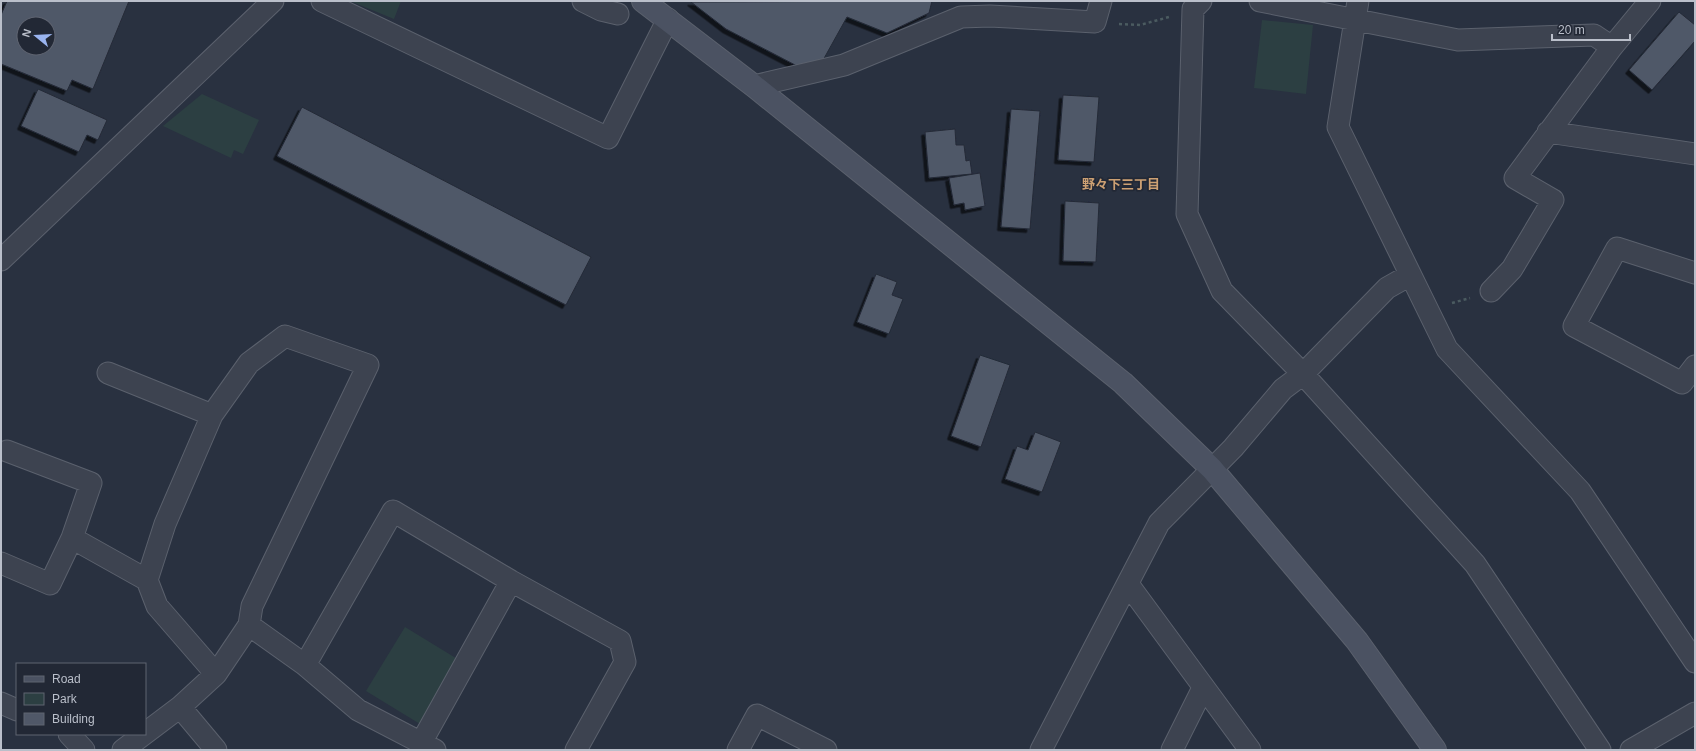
<svg xmlns="http://www.w3.org/2000/svg" width="1696" height="751" viewBox="0 0 1696 751" font-family="Arial,'Noto Sans JP',sans-serif">
<defs>
<filter id="shadow"><feDropShadow dx="-3.5" dy="3.5" stdDeviation="0" flood-color="#0009"/></filter>
</defs>
<rect width="100%" height="100%" fill="#293140"/>
<path fill="#2c3f42" d="M350 1H401L394 19Z
M1262 20 1313 25 1306 94 1254 88Z
M202 94 259 120 243 154 234 150 231 158 163 126Z
M405 627 459 660 420 724 366 691Z"/>
<path fill="#505868" stroke="#242a37" fill-rule="evenodd" filter="url(#shadow)" d="M7 1H129L93 89 72 80 67 91 1 64V15ZM24 24H48V48H24Z
M932 1 929 13 887 33 847 17 822 62 799 67 726 29 691 2Z
M1679 12 1695 25V41L1652 90 1629 70Z
M38 89 107 120 98 140 87 135 79 152 21 126Z
M1063 95 1099 97 1094 162 1058 160Z
M302 107 591 257 566 305 277 156Z
M1011 109 1040 111 1030 229 1001 227Z
M955 129 956 145H964L966 161 970 160 972 174 929 178 925 132Z
M980 173 985 206 965 210 964 203 954 205 949 178Z
M1065 201 1099 203 1096 262 1063 261Z
M876 274 897 282 892 295 903 299 889 334 857 322Z
M980 355 1010 365 981 447 951 436Z
M1035 432 1061 442 1042 492 1005 479 1017 446 1028 450Z"/>
<g fill="none" stroke-linecap="round" stroke-linejoin="round">
<defs>
<path id="street" d="M322 1 608 138 668 19
M583 1 601 10 618 14
M1201 1 1193 9 1187 214 1222 291 1303 374 1475 564 1600 750
M1260 1 1458 40 1594 35 1612 47
M1358 1 1338 127 1447 349 1580 491 1695 662
M754 86 844 65 961 17 990 16 1095 22 1101 1
M1548 132 1695 154
M1 260 273 1
M1695 273 1617 248 1574 326 1682 383 1695 366
M1491 291 1512 269 1553 200 1515 178 1612 47 1650 1
M108 373 212 415
M7 451 91 483 72 538 147 580
M1 563 50 584 72 538
M1128 584 1250 750
M249 625 305 665 358 710 435 750
M305 665 393 511 511 581 620 641 625 662 576 750
M1 703 17 710
M180 707 216 750
M69 734 84 750
M421 743 511 581
M123 750 180 707 216 674 249 625 252 606 368 365 285 336 249 363 212 415 165 524 147 580 157 606 216 674
M738 750 757 715 826 750
M1041 750 1159 523 1233 448 1283 389 1303 374 1387 288 1410 275
M1172 750 1203 688
M1631 750 1695 713"/>
<path id="secondary" d="M643 1 754 86 1123 383 1212 469 1357 641 1435 750"/>
</defs>
<use href="#street" stroke="#5b616d" stroke-width="23"/>
<use href="#secondary" stroke="#5b616d" stroke-width="24"/>
<path stroke="#4b5b60" stroke-width="2.5" stroke-dasharray="3 3" stroke-linecap="butt" d="M1119 24 1140 25 1169 17
M1452 303 1470 298"/>
<use href="#street" stroke="#3d4350" stroke-width="21"/>
<use href="#secondary" stroke="#4b5262" stroke-width="22"/>
</g>
<g text-anchor="middle" stroke-width="3.5" stroke-linejoin="round" paint-order="stroke">
<g font-size="13" font-weight="bold" fill="#cca073" stroke="#222835">
<text x="1121" y="189">野々下三丁目</text>
</g>
</g>
<rect width="1696" height="751" fill="none" stroke="#babfca" stroke-width="4"/>
<rect x="16" y="663" width="130" height="72" fill="#222835" stroke="#5f6471"/>
<rect x="24" y="676" width="20" height="6" fill="#4b5262" stroke="#5f6471"/>
<text x="52" y="683" font-size="12" fill="#babfca">Road</text>
<rect x="24" y="693" width="20" height="12" fill="#2c3f42" stroke="#5f6471"/>
<text x="52" y="703" font-size="12" fill="#babfca">Park</text>
<rect x="24" y="713" width="20" height="12" fill="#505868" stroke="#5f6471"/>
<text x="52" y="723" font-size="12" fill="#babfca">Building</text>
<g transform="translate(36 36) rotate(288)"><circle r="19" fill="#222835" stroke="#5f6471"/>
<path d="M0-3L7 15L0 10L-7 15Z" fill="#9ab4ef"/>
<text y="-6" font-size="11" font-weight="bold" text-anchor="middle" fill="#babfca">N</text>
</g>
<path d="M1552 34v6h78v-6" fill="none" stroke="#babfca" stroke-width="2"/>
<text x="1558" y="34" font-size="12" fill="#babfca" stroke="#222835" stroke-width="3" paint-order="stroke">20 m</text>
</svg>
